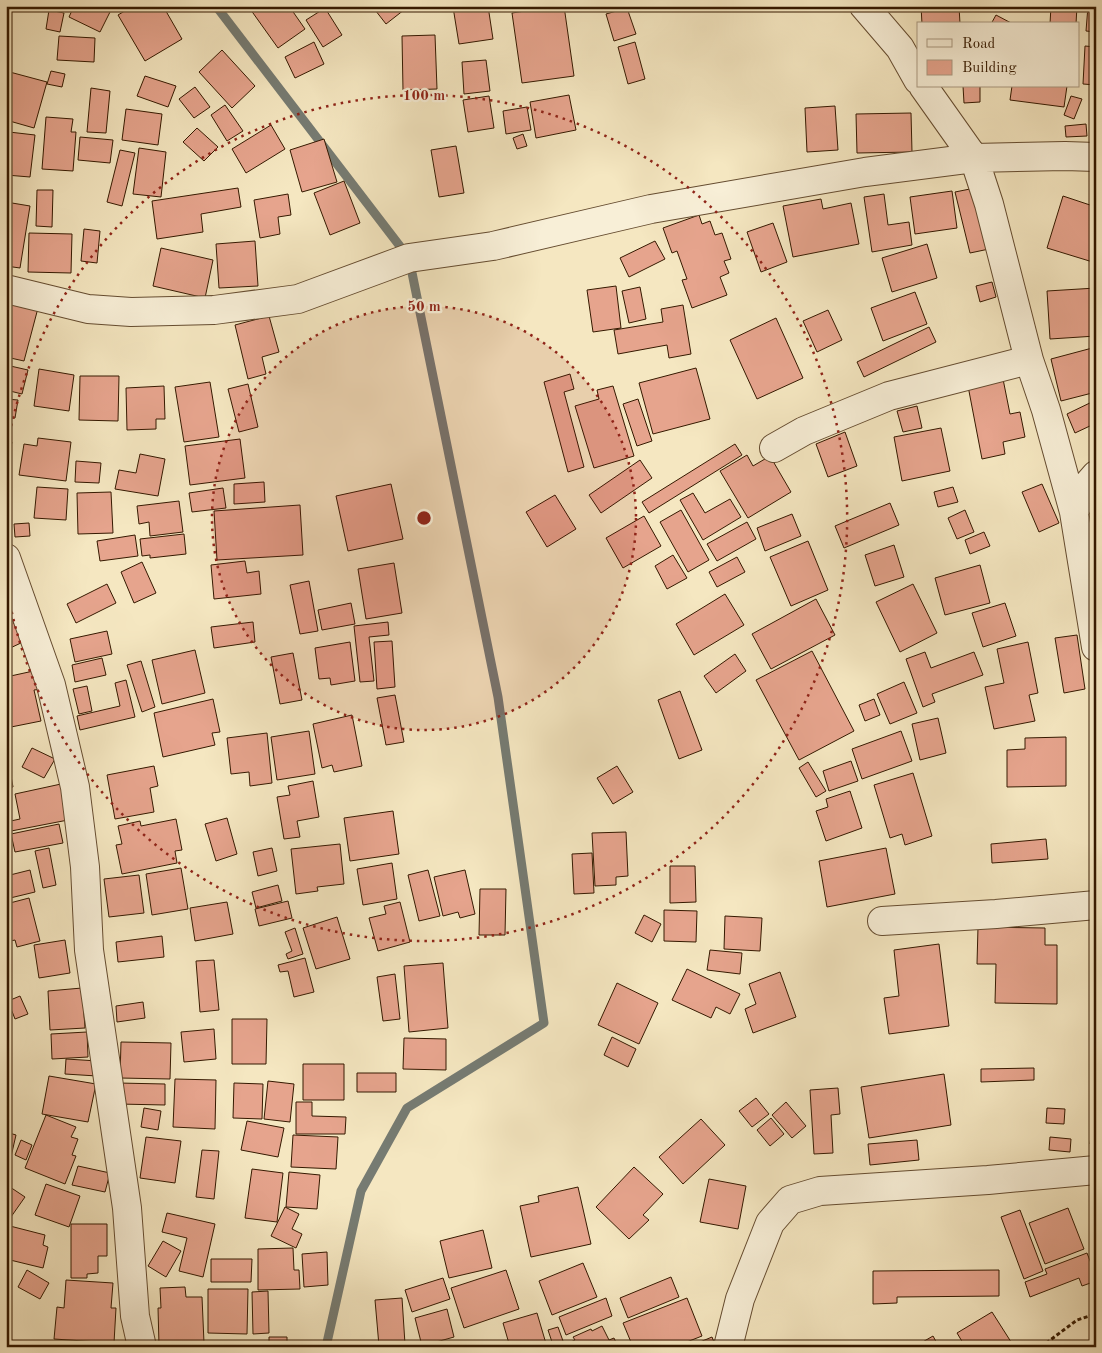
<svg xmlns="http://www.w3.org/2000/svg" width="1102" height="1353" viewBox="0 0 1102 1353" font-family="'Old Standard TT',serif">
<rect width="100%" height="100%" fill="#f5e7c1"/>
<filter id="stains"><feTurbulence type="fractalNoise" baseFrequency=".004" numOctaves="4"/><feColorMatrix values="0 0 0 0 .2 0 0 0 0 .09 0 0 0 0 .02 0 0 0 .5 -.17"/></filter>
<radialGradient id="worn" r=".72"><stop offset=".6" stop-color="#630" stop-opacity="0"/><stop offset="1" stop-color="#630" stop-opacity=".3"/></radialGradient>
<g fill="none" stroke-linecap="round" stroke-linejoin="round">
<path stroke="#767b72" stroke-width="9" d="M216 6 409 258 498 697 544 1023 407 1108 361 1191 326 1347"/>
</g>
<path fill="#e6a48d" stroke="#351900" d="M74 6H113L100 32 69 17Z
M133 6H163L182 39 145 61 118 15Z
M248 6H289L305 29 278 48Z
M372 6H409L386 24Z
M462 6H488L493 39 459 44 453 7Z
M557 6H564L574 76 522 83 512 13Z
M921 6H959L960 24H922Z
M1051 6H1077L1076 24H1050Z
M1088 6H1096V32L1086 31Z
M325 8 342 35 323 47 306 20Z
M627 8 636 34 614 41 606 14Z
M49 10 64 13 60 32 46 29Z
M996 15 1013 24H991Z
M435 35 437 89 403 90 402 36Z
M59 36 95 38 94 62 57 60Z
M314 42 324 64 295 78 285 57Z
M635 42 645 79 628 84 618 47Z
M1085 46 1096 47V85L1083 84Z
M222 50 255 86 232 108 199 72Z
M486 60 490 91 464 94 462 62Z
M6 71 47 82 34 128 6 120Z
M51 71 65 74 62 87 47 84Z
M145 76 176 86 168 107 137 96Z
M963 86H980V102L964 103Z
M1012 86H1067L1064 107 1010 100Z
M195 87 210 107 194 118 179 99Z
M91 88 110 91 106 133 87 132Z
M569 95 576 130 536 138 530 102Z
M489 96 494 128 468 132 463 100Z
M1071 96 1082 99 1074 119 1064 115Z
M225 105 243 131 227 141 211 115Z
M835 106 838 150 807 152 805 108Z
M527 107 531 130 506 134 503 111Z
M126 109 162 114 158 145 122 140Z
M911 113 912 152 857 153 856 114Z
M46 117 73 119 71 132H76L73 171 42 169Z
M1086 124 1087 136 1066 137 1065 126Z
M271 125 285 149 246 173 232 149Z
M197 128 218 147 204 161 183 142Z
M9 132 35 135 30 177 6 175Z
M523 134 527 146 517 149 513 138Z
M80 137 113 140 110 163 78 160Z
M324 139 337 182 302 192 290 150Z
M456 146 464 193 439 197 431 150Z
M139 148 166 152 161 197 133 194Z
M120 150 135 153 122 206 107 202Z
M344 181 360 223 330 235 314 193Z
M238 188 241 207 201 214 203 232 157 239 152 201Z
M975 188 989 249 970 253 955 192Z
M37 190H53L52 227 36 226Z
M952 191 957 228 915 234 910 197Z
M288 194 291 215 278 217 280 234 260 238 254 200Z
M884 194 888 225 909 222 912 245 872 252 864 197Z
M1063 196 1096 207V263L1047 248Z
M821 199 823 209 851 203 859 244 793 257 783 206Z
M6 202 30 206 20 268 6 266Z
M699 215 702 224 710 221 715 235 722 233 731 259 724 261 729 273 720 277 727 295 692 308 682 280 687 279 677 251 672 253 663 228Z
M773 223 787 262 761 272 747 232Z
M84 229 100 231 97 263 81 261Z
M29 233 72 234 71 273 28 272Z
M255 241 258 286 219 288 216 244Z
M655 241 665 259 629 277 620 258Z
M927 244 937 278 892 292 882 258Z
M161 248 213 260 205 298 153 286Z
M992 282 996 297 980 302 976 286Z
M616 286 621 328 593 332 587 290Z
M640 287 646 319 629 323 622 291Z
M1096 288V336L1050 339 1047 291Z
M915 292 927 324 883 341 871 308Z
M6 298 38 308 24 361 6 357Z
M683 305 691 354 669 358 667 345 618 354 614 330 663 322 661 309Z
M828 310 842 340 817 352 803 321Z
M269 316 279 352 262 357 266 374 248 379 235 325Z
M776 318 803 378 757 399 730 340Z
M929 327 936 342 864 377 857 362Z
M1096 347V392L1061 401 1051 359Z
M6 365 28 370 22 394 6 390Z
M696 368 710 419 653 434 639 383Z
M39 369 74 375 69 411 34 406Z
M570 374 574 389 564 392 584 467 568 472 544 382Z
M80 376H119L118 421 79 420Z
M1003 379 1010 414 1020 412 1025 437 1003 442 1005 454 982 459 968 386Z
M210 382 219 437 184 442 175 387Z
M248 384 258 427 239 432 228 389Z
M164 386 165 419H156V429L127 430 126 388Z
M613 386 634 456 594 468 575 406 599 399 597 390Z
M6 399 18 400 15 418H6Z
M638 399 652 441 637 446 623 404Z
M1096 400V432L1092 425 1075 433 1067 414Z
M917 406 922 428 903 432 897 411Z
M941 428 950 471 902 481 894 437Z
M845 432 857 466 828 477 816 444Z
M38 438 71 442 66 481 19 475 24 444 37 446Z
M240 439 245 478 190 485 185 446Z
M6 440 12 442 7 466H6Z
M735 444 742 455 649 513 642 502Z
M140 454 165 459 158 496 115 489 119 470 136 473Z
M747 455 753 466 770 456 791 492 748 518 720 471Z
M640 460 652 478 601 513 589 495Z
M76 461 101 463 99 483 75 482Z
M264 482 265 502 234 504V484Z
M391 484 403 539 348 551 336 496Z
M1042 484 1059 523 1039 532 1022 492Z
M37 487 68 489 66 520 34 518Z
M953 487 958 502 938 507 934 492Z
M223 488 226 508 192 512 189 493Z
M111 492 113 533 78 534 77 493Z
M693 493 705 513 730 499 741 517 703 540 680 500Z
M555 495 576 529 547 547 526 512Z
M179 501 183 532 150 536 149 522 139 524 137 506Z
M890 503 899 525 844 548 835 526Z
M300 505 303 555 217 560 214 511Z
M681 510 709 560 688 572 660 522Z
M965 510 974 532 957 539 948 518Z
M792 514 801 536 765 551 757 528Z
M644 516 661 546 623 568 606 538Z
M747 522 756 539 717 561 707 544Z
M29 523 30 536 15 537 14 524Z
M984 532 990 546 970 554 965 540Z
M184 534 186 554 150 558V555L142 556 140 539Z
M135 535 138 556 100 561 97 541Z
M808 541 828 590 791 606 770 557Z
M894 545 904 577 875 586 865 555Z
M673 555 687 578 667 589 655 566Z
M737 557 745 572 717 587 709 572Z
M245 561 247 573 259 571 261 594 214 599 211 565Z
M142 562 156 593 134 603 121 572Z
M394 563 402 613 366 619 358 569Z
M980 565 990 603 945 615 935 578Z
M309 581 318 631 300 634 290 585Z
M107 584 116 603 76 623 67 604Z
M913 584 937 633 900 652 876 602Z
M725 594 744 625 694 655 676 624Z
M816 599 835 635 771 669 752 634Z
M351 603 355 624 322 630 318 610Z
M1005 603 1016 636 983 647 972 613Z
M6 607 23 642 6 650Z
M253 622 255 642 214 648 211 627Z
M388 622 389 635 369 637 374 681 360 682 354 626Z
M107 631 112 654 75 662 70 639Z
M1077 635 1085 689 1064 693 1055 638Z
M392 641 395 687 377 689 374 642Z
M350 642 355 681 331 685 330 678 319 679 315 648Z
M1028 642 1038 693 1029 695 1035 721 994 729 985 687 1004 683 997 649Z
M195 650 205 693 162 704 152 660Z
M812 651 854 731 799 760 756 680Z
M925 652 931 668 974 652 983 675 932 694 935 702 923 707 906 659Z
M293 653 302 700 280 704 271 657Z
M735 654 746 671 716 693 704 676Z
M102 658 106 675 75 682 72 665Z
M141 661 155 707 142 712 127 665Z
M38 670 42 689 34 690 41 721 6 728V677Z
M126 680 135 717 80 730 77 716 120 706 115 683Z
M904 682 917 713 890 724 877 694Z
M87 686 92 711 79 714 73 689Z
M680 691 702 750 679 759 658 700Z
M395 695 404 742 386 745 377 698Z
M213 699 220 732 212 733 215 745 163 757 154 713Z
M874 699 880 715 865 721 859 705Z
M352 715 362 766 334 772 332 765 322 768 313 724Z
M938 718 946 753 920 760 912 724Z
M309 731 315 774 277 780 271 737Z
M901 731 912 761 862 779 852 749Z
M267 733 272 783 250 786 249 772 231 774 227 738Z
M1066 737V786L1007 787V750L1025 749V738Z
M32 748 55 759 44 778 22 767Z
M851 761 858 781 829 791 823 771Z
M808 762 826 791 816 797 799 768Z
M9 765 13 787 6 788V766Z
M154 766 158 786 150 788 154 812 115 819 107 775Z
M617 766 633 792 613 804 597 778Z
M913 773 932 836 905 845 902 834 890 838 874 785Z
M313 781 319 817 297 821 300 837 284 839 277 797 290 795 288 786Z
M61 784 68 820 6 832V822L20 819 15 794Z
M850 791 862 828 826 841 816 811 828 807 826 799Z
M393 811 399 854 350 861 344 818Z
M227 818 237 854 216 861 205 824Z
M176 819 182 850 175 851 177 863 122 874 116 845 122 844 118 826 140 821 141 826Z
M59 824 63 843 15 852 11 834Z
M626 832 628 876 616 877V885L595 886 592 833Z
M1046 839 1048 859 992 863 991 844Z
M340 844 344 884 317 887 318 891 296 894 291 849Z
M49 848 56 885 43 888 35 851Z
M272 848 277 871 258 876 253 852Z
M886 848 895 894 827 907 819 861Z
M592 853 594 893 574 894 572 854Z
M392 863 397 899 363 905 357 869Z
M670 866H695L696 902 670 903Z
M181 868 188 909 152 915 146 874Z
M30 870 35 892 6 899V876Z
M428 870 440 916 419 921 408 875Z
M465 870 475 914 460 918 458 912 443 916 434 877Z
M139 875 144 913 109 917 104 879Z
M278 885 282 901 256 908 252 892Z
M480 889H506L505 935H479Z
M29 898 40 941 17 947 15 940 6 942V904Z
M288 901 292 918 259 926 255 909Z
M227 902 233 934 195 941 190 908Z
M400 902 410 942 378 951 369 918 386 914 384 906Z
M664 910 697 911 696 942 664 941Z
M644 915 661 924 652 942 635 933Z
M725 916 762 918 760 951 724 949Z
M337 917 350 959 316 969 303 928Z
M978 927 1045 928V945H1057V1004L995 1003 996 964H977Z
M295 928 303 954 288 959 286 954 292 951 285 932Z
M162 936 164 957 118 962 116 942Z
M65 940 70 973 39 978 34 945Z
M939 944 949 1026 889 1034 884 998 899 996 894 950Z
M710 950 742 953 740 974 707 970Z
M305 958 314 992 294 997 288 971 280 972 278 965Z
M214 960 219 1010 200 1012 196 961Z
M443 963 448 1028 409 1032 404 966Z
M687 969 740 994 730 1014 716 1007 711 1018 672 1000Z
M780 972 796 1017 753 1033 745 1009 756 1004 749 984Z
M395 974 400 1019 383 1021 377 977Z
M617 983 658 1003 639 1044 598 1025Z
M82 988 85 1028 50 1030 48 991Z
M20 996 28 1014 15 1019 8 1001Z
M143 1002 145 1018 117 1022 116 1006Z
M232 1019H267L266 1064H232Z
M214 1029 216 1059 184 1062 181 1032Z
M87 1032 88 1057 52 1059 51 1034Z
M612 1037 636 1049 628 1067 604 1055Z
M404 1038 446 1039V1070L403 1069Z
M121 1042 171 1043 170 1079 120 1078Z
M66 1059 98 1061 97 1076 65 1074Z
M303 1064H344V1100H303Z
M1034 1068V1080L981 1082V1069Z
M357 1073H396V1092H357Z
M944 1074 951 1125 869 1138 861 1087Z
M49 1076 96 1084 88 1122 42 1114Z
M175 1079 216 1080 215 1129 173 1127Z
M268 1081 294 1084 290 1122 264 1119Z
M118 1083 165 1084V1105L118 1104Z
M234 1083 263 1084 262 1119 233 1118Z
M838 1088 840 1114 831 1115 833 1153 814 1154 810 1090Z
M756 1098 769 1114 752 1127 739 1111Z
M1095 1100H1096V1145L1090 1144Z
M296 1102H312V1116L346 1117 345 1134H296Z
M786 1102 806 1126 792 1138 772 1115Z
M144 1108 161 1111 158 1130 141 1127Z
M1047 1108 1065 1109 1064 1124 1046 1123Z
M46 1115 76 1127 71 1137 78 1139 72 1155 76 1156 65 1184 25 1168Z
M771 1118 784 1134 770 1146 757 1130Z
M701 1119 725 1145 683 1184 659 1157Z
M247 1121 284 1128 278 1157 241 1150Z
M6 1132 16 1135 10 1161 6 1160Z
M293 1135 338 1137 336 1169 291 1167Z
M146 1137 181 1141 175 1183 140 1178Z
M1050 1137 1071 1139 1070 1152 1049 1150Z
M21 1140 32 1145 26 1160 15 1155Z
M917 1140 919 1160 870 1165 868 1144Z
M202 1150 219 1151 214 1199 196 1197Z
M78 1166 110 1173 105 1192 72 1185Z
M634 1167 663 1194 643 1215 649 1220 629 1239 596 1207Z
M252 1169 283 1173 277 1222 245 1218Z
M289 1172 320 1175 317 1209 286 1207Z
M709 1179 746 1186 738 1229 700 1222Z
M46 1184 80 1196 69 1227 35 1215Z
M10 1187 25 1197 6 1224V1193Z
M578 1187 591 1244 531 1257 520 1206 539 1202 538 1196Z
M285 1207 299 1214 292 1229 302 1234 296 1248 271 1236Z
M1068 1208 1084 1249 1045 1264 1029 1223Z
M1020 1210 1043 1271 1024 1279 1001 1217Z
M167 1213 215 1224 203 1277 179 1271 187 1238 162 1232Z
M71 1224H107V1256H98V1273L87 1274V1278H71Z
M10 1226 45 1235 43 1245 48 1247 43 1268 6 1259V1242Z
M483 1230 492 1268 449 1278 440 1241Z
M163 1241 181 1251 166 1277 148 1266Z
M293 1248 294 1270H299L300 1289 258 1290V1249Z
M327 1252 328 1285 304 1287 302 1254Z
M1087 1253 1096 1276V1281L1082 1286 1079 1278 1030 1297 1025 1282 1047 1274 1045 1269Z
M211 1259H252L251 1282H211Z
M583 1263 597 1297 552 1315 539 1281Z
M27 1270 49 1283 40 1299 18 1287Z
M506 1270 519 1309 464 1328 451 1288Z
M999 1270V1296L897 1297V1303L873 1304V1271Z
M671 1277 679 1297 628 1318 620 1298Z
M443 1278 450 1299 412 1312 405 1290Z
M66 1280 113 1283 111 1308H116L114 1343 54 1339 57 1307 64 1308Z
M185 1287 186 1297H202L204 1343 159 1345 158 1308H161L160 1288Z
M208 1289H248L247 1334 208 1333Z
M268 1291 269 1333 253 1334 252 1292Z
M402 1298 405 1344 379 1346 375 1300Z
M606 1298 612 1316 566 1335 559 1317Z
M687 1298 702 1336 674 1347H633L623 1323Z
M447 1309 454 1337 422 1346 415 1318Z
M992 1312 1013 1345 1010 1347H958L963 1343 957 1333Z
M537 1313 547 1347H510L503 1323Z
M602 1326 609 1340 614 1338 618 1347H560L575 1340 573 1337 591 1329 592 1331Z
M558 1327 563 1341 553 1345 548 1330Z
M933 1336 939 1347H914Z
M269 1337H287V1347H269Z
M712 1337 716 1347H688Z"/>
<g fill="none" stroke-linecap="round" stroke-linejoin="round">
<defs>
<path id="minor" d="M864 6 900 48 918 80
M923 86 974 158 989 204 1029 360 1046 410 1074 512
M6 289 88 309 131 312 214 310 298 299 409 258 493 246 651 209 865 172 974 158 1065 156 1096 157
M774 448 804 431 889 396 1029 360
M1096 475 1089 483 1074 512 1096 647
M6 558 51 685 75 787 85 867 89 950 127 1208 135 1316 142 1347
M882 921 996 914 1096 905
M728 1347 740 1299 770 1223 790 1200 820 1191 988 1180 1096 1170"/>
</defs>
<use href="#minor" stroke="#654c30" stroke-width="30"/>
<path stroke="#351900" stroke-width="3" stroke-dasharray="4 2.5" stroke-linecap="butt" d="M1041 1347 1077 1320 1096 1314"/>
<use href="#minor" stroke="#f8efd7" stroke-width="28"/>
</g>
<circle cx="424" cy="518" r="212" fill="#8f2418" fill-opacity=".12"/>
<g fill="none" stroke="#8f2418" stroke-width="2.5" stroke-dasharray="2.5 5">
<circle cx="424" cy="518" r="212"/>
<path d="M7 448A423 423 0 1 1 7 588"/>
</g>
<circle cx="424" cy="518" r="8" fill="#8f2418" stroke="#f8efd7" stroke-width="2.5"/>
<g font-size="15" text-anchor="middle" font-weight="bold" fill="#8f2418" stroke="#f8efd7" stroke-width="4.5" stroke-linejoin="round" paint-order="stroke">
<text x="424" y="100">100 m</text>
<text x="424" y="311">50 m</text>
</g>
<rect width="1102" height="1353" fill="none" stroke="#f5e7c1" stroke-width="25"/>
<rect x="8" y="8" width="1087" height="1338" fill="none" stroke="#351900" stroke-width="2.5"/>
<rect x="12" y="12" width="1077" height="1328" fill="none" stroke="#351900"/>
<rect x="917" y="22" width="162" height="65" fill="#f8efd7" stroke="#aa9981"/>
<rect x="927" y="39" width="25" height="8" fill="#f8efd7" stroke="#aa9981"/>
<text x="962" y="48" font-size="15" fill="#351900">Road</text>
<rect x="927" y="60" width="25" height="15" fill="#e6a48d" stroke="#aa9981"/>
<text x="962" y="72" font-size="15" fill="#351900">Building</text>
<rect width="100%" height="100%" filter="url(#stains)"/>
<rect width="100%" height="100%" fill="url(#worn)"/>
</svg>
